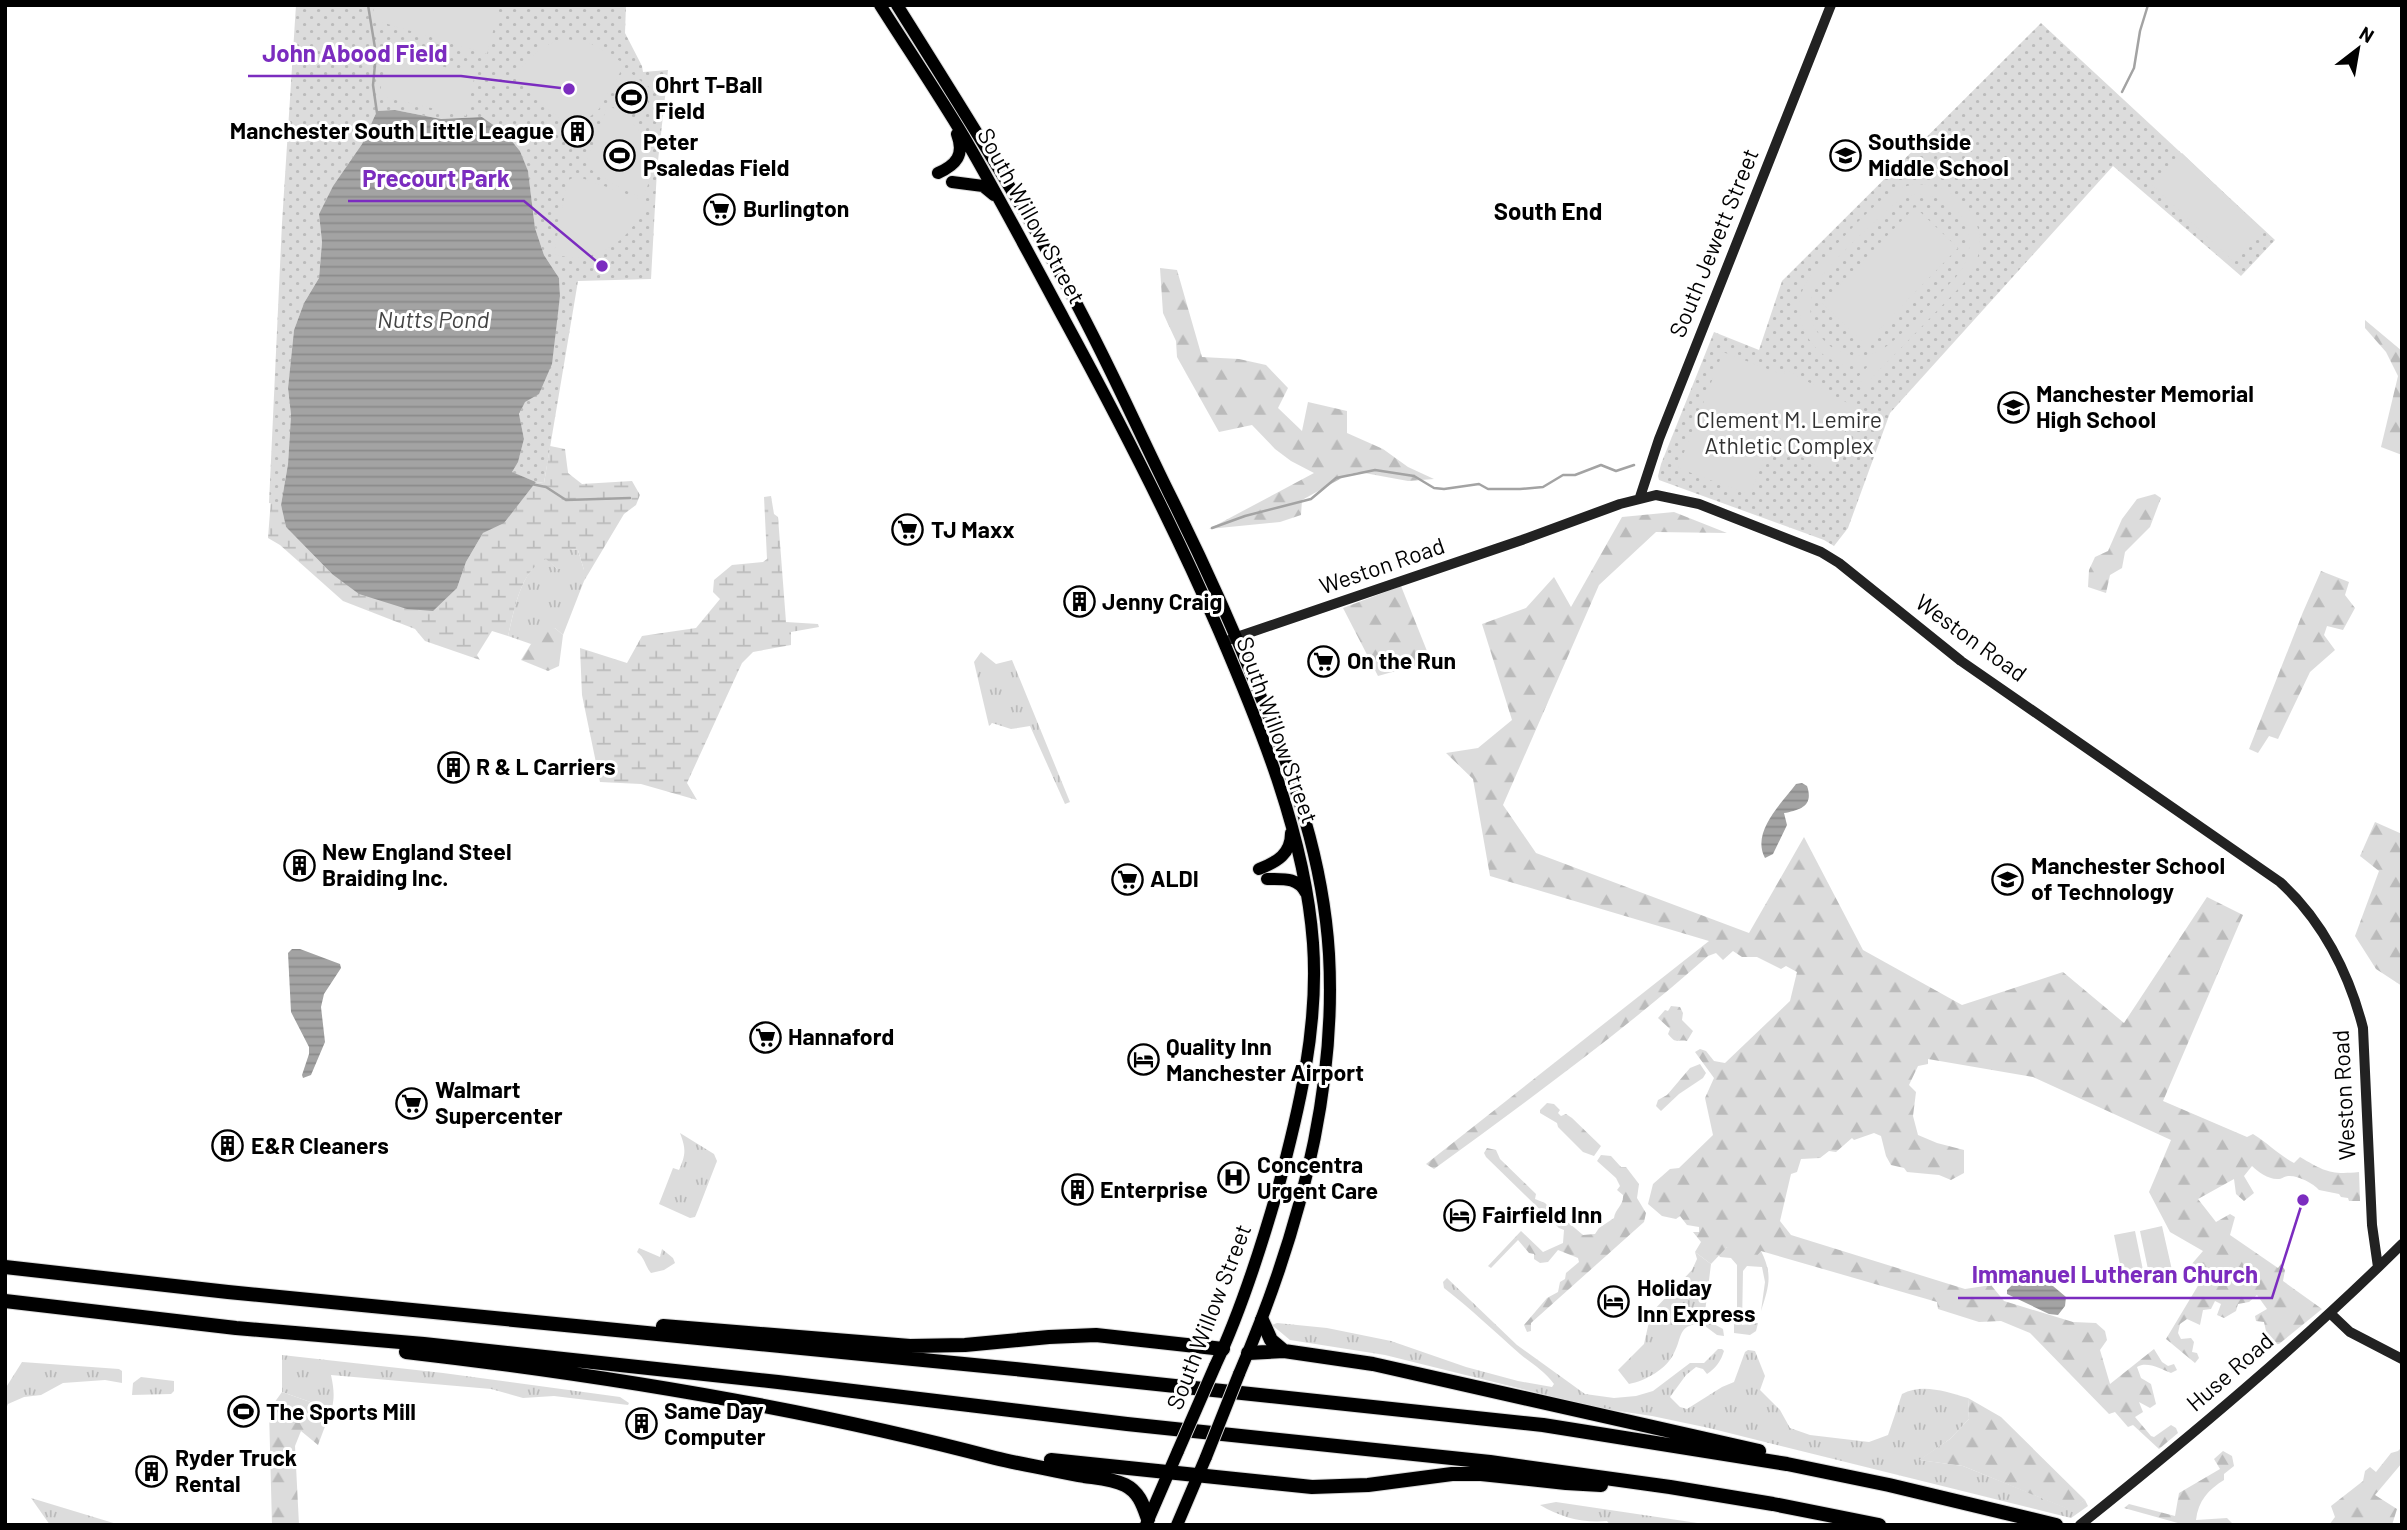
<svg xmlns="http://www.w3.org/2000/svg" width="2407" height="1530" viewBox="0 0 2407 1530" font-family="Barlow,sans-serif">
<defs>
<pattern id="grass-tufts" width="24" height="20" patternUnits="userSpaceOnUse" patternTransform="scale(1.75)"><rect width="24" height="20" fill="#dcdcdc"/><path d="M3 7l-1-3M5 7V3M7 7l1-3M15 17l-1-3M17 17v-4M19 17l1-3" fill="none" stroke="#bbb"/></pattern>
<pattern id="forest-firs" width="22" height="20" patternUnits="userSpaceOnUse" patternTransform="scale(1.75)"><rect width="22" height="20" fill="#dcdcdc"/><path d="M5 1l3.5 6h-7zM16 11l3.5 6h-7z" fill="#bbb"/></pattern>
<pattern id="wetland-marsh" width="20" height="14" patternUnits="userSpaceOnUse" patternTransform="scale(1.75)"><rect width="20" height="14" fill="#dcdcdc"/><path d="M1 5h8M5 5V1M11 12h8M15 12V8" fill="none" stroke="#bbb"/></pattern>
<pattern id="park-dots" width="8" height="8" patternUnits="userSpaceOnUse" patternTransform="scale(1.75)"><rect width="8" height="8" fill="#dcdcdc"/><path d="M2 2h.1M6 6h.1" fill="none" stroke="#bbb" stroke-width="1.8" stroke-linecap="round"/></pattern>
<pattern id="water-rules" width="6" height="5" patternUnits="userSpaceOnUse" patternTransform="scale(1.75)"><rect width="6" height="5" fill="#a3a3a3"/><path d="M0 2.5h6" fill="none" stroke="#8b8b8b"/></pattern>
</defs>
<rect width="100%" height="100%" fill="#fff"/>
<path fill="url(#grass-tufts)" d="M569 549 578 550 584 570V581L563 635 555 628 531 644 508 636C514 612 520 570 546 558L557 569Z
M981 652 996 664 1012 660 1070 802 1065 804 1030 726 1011 729 992 723 989 726 974 662Z
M680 1133 714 1154 717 1161 698 1210 695 1217 690 1218 659 1204 673 1168 679 1170C686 1154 686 1149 680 1133Z
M1727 1247 1761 1251C1773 1275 1769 1286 1761 1311L1765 1282 1762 1267 1747 1266 1743 1271 1742 1325 1758 1323 1756 1331 1750 1335 1734 1333V1322L1737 1317V1265L1731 1258 1720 1257 1718 1254Z
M639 1248 660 1257 662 1249 673 1258 675 1263 664 1270 651 1273C645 1266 645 1258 637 1252Z
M1695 1252 1711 1264 1705 1312 1712 1323 1723 1329 1724 1336 1717 1335 1701 1323C1677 1326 1683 1336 1674 1353 1667 1369 1645 1381 1629 1384L1618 1370 1644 1344 1651 1313 1692 1270 1697 1259Z
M1447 1278 1517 1345 1585 1394 1614 1398 1636 1396 1653 1391 1690 1363H1704L1718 1349H1722L1724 1351C1721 1361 1716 1368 1707 1374L1703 1369 1696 1367 1686 1375 1670 1397 1680 1407 1687 1409 1722 1387 1734 1382 1745 1352 1748 1350 1755 1351 1765 1376 1760 1390 1780 1410 1790 1428 1810 1435 1869 1442 1888 1435 1902 1394C1923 1383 1946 1392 1968 1398L1969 1419 1950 1439 1920 1460 1963 1466 2069 1509 2085 1500 2088 1506 2071 1518 1709 1428 1652 1416 1598 1408 1385 1355 1290 1340 1272 1325 1277 1323 1327 1328 1391 1341 1466 1367 1518 1381 1552 1387 1554 1384C1545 1371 1532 1364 1520 1354 1495 1332 1471 1309 1444 1288L1443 1282Z
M282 1355 443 1373 620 1397 629 1403 628 1405 554 1396 523 1398 491 1389 331 1375C335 1393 335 1404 327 1421L319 1405 282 1392Z
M22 1362 119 1369 122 1371V1383L105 1380 63 1383 41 1395 24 1397 8 1404 5 1410V1389Z
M141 1377 174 1381V1391L171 1394 132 1395 133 1383Z
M31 1498 120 1525H50Z
M1556 1502 1711 1525H1610L1607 1521C1583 1523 1562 1518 1540 1505Z"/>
<path fill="url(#forest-firs)" d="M1160 268 1177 270 1202 357 1239 359 1266 365 1288 388 1278 408 1302 431 1308 402 1347 411V433L1383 449 1408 467 1434 479 1408 481 1359 472 1349 474 1302 500 1301 515 1280 522 1209 529 1314 473 1291 461 1275 449 1252 425 1219 432 1177 357 1176 341 1163 313Z
M2365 320 2402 351V455L2381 447 2398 376 2386 352 2365 328Z
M2155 494 2161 498 2150 527 2125 552 2122 568 2110 575 2106 593 2088 587 2089 570 2095 557 2108 551 2122 519 2137 499Z
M1674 512 1727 533 1656 532 1599 585 1503 805 1536 853 1749 933 1804 837 1863 950 1962 1005 2063 972 2124 1023 2207 897 2243 915 2163 1101 2247 1137 2253 1134C2269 1144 2279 1155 2294 1163L2300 1157C2324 1171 2330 1175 2359 1172L2360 1201H2349L2348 1198 2341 1197 2339 1194 2319 1190C2313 1183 2297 1175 2288 1176 2281 1177 2284 1179 2277 1179 2268 1179 2258 1172 2252 1166L2244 1176 2254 1193 2244 1201 2236 1194 2234 1179 2198 1199 2216 1222 2230 1214 2235 1217 2230 1235 2278 1268 2281 1264 2285 1270 2283 1281 2322 1309 2279 1344 2269 1345 2264 1322 2256 1321 2255 1316 2267 1309 2257 1295 2249 1302 2238 1304 2236 1311 2224 1318 2217 1315 2221 1304 2215 1301 2211 1309 2203 1310 2200 1325 2187 1319 2180 1324 2178 1333 2181 1339 2191 1338 2194 1342 2192 1352 2197 1353 2199 1358 2195 1363 2166 1339 2199 1284 2184 1273 2203 1251 2170 1232 2149 1192 2171 1140 2033 1077 1928 1059V1064L1918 1066 1909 1085 1916 1092 1913 1116 1918 1135 1937 1143 1964 1150V1173L1951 1180 1939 1175 1907 1172 1904 1168 1891 1165 1886 1156 1881 1136 1874 1133 1854 1140 1852 1138 1836 1152 1829 1151 1820 1158 1801 1159 1797 1172 1791 1174 1780 1221 1791 1235 1965 1289 1991 1285 2004 1301 2073 1322 2096 1323 2105 1331 2107 1340 2100 1350 2110 1384 2154 1349 2162 1362 2168 1366 2174 1364 2177 1370 2171 1373C2161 1369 2147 1361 2137 1367L2141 1378 2151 1384 2156 1404 2150 1408 2139 1402 2143 1412 2135 1417 2151 1436 2154 1437 2171 1425 2176 1428 2178 1433 2159 1449 2133 1425 2128 1427 2115 1412 2109 1414 2030 1333 2001 1321 1979 1322 1938 1309 1937 1302 1761 1251 1755 1258 1749 1259 1727 1247 1711 1264 1695 1252 1701 1242 1693 1232H1699V1227L1687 1225 1680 1216 1676 1219 1662 1216 1648 1204 1653 1184 1670 1169 1679 1168 1713 1135 1705 1098 1714 1078 1695 1052 1700 1049 1706 1051 1714 1061 1725 1063 1790 1001 1797 972 1786 966 1781 969 1757 957H1742L1733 951 1723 960 1716 953 1708 956C1621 1033 1527 1101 1434 1169L1426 1164 1709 941 1490 876 1473 779 1446 753 1478 748 1512 720 1482 624 1526 608 1554 577 1571 607 1622 517Z
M2321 571 2349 582 2345 595 2355 608 2343 630 2327 626 2324 635 2335 650 2310 672 2278 739 2269 736 2258 753 2249 749 2303 612Z
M1401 586 1431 661 1378 676 1343 608Z
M555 628 563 635 559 666 548 671 521 660 531 644 535 632Z
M2375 822 2402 834V986L2376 969 2355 936 2379 871 2360 856Z
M1671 1006 1680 1007 1683 1013 1682 1020 1693 1031 1687 1041C1676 1039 1677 1045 1668 1034L1670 1029 1658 1018 1665 1010 1668 1011Z
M1700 1064 1706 1073 1703 1078 1679 1094 1661 1111 1656 1106 1658 1100 1667 1095 1690 1068Z
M1547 1103 1554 1104 1560 1110 1558 1113 1561 1116 1566 1114 1572 1118 1601 1146 1594 1156 1583 1152 1558 1127 1557 1123 1540 1113V1110Z
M1487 1148 1496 1150 1500 1159 1536 1194 1535 1199 1545 1203 1564 1223H1569L1583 1235 1595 1234 1599 1228 1614 1218C1615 1209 1624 1205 1623 1195L1617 1190 1620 1186 1616 1178 1597 1161 1601 1155 1611 1156 1621 1167H1626L1639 1184 1637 1198 1646 1213 1644 1222 1531 1323V1331L1527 1332 1524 1325 1547 1298 1558 1292 1560 1282 1565 1279 1566 1273 1579 1262 1578 1258 1558 1250 1548 1262 1540 1263 1534 1259V1254L1529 1253 1518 1240 1491 1268 1488 1266 1521 1231 1543 1252 1563 1243 1564 1230 1559 1228 1486 1157 1484 1153Z
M282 1392 319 1405 327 1421 318 1445 301 1431 295 1446 299 1525H272L269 1410Z
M1968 1398 2001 1417 2085 1500 2070 1510 1963 1466 1919 1460 1950 1439 1969 1419Z
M2402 1447V1463L2375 1495 2397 1509 2392 1525H2329L2335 1517 2331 1506 2363 1481 2365 1471 2370 1467 2376 1472 2391 1453 2398 1451Z
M2223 1451 2232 1456 2234 1466 2224 1474V1480C2209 1489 2198 1501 2196 1520L2227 1518 2234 1525H2185L2124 1508 2129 1504 2175 1516 2179 1493 2220 1469 2214 1459Z"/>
<path fill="url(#wetland-marsh)" d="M550 446 565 449 568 473 582 484 632 481 640 495 636 505 624 514 584 581V570L578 550 569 549 565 569H557L546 559C520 570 514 612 508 636L492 631 477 655 480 660 425 641 415 629 343 601 280 545 268 538 271 499 281 505 286 527 332 574 457 588 466 562 483 533 504 522 536 482 544 483Z
M771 496 774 514 778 517 786 622 818 624 819 627 791 632V645L753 652 742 663 687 783 697 800 641 784 600 782 582 695 580 648 627 663 642 636 696 628 720 599 713 592 714 580 732 565 763 562 767 559 764 497Z"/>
<path fill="url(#park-dots)" d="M296 5H626L625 33 642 66 643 72 668 70 657 170 651 279 578 281 544 483 536 482 511 472 518 461 524 439 519 415 556 322 560 296 559 278 544 255 535 228 528 172 520 151 505 133 482 117 441 119 395 110 377 111 362 144 333 186 319 214 322 242 319 278 304 303 294 330 288 388 291 415 288 464 281 505 269 503 282 223Z
M2041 23 2275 240 2241 276 2113 166 1890 413 1848 528 1834 546 1824 540 1659 480 1658 476 1661 464 1714 332 1759 350 1782 281Z"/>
<path fill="#dcdcdc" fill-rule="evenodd" d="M375 5H500L487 54 371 19Z
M564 39 588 42 625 64 599 109 585 121 562 120 542 104 515 75C530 58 541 44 564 39Z
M388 54 475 74 466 116 379 96Z
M632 74 651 89 644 119 613 101 622 78Z
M608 105C646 126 662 156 643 198L620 188 587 167V161Z
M2182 153 2264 231 2234 262 2152 185Z
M576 176 646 201C633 240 595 267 554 254L567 181Z
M1916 184C1972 185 2000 241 1963 284L1865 385 1857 378 1868 366C1848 368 1828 362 1815 347 1801 332 1796 311 1802 292 1807 272 1868 210 1886 196 1895 189 1905 186 1916 184ZM1914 195C1961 192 1987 241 1956 277 1938 295 1899 341 1879 351 1857 362 1831 353 1818 333 1809 320 1808 302 1815 287 1824 267 1870 227 1888 209L1900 200Z
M1915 207 1958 248 1865 344 1822 303Z
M1723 352 1783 375 1786 370 1857 408 1825 471C1804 459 1788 450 1774 431L1750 495 1678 468Z
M2162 1226 2172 1270 2149 1274 2140 1231Z
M2135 1231 2144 1275 2123 1279 2114 1235Z"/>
<path fill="url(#water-rules)" d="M395 110 441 119 482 117 505 133 520 151 528 171 535 228 544 255 559 278 560 296 552 364 539 394 525 402 519 414 524 439 518 462 512 472 536 482 504 523 483 533 466 562 457 588 433 611 407 609 359 594 332 574 286 527 281 505 288 464 291 415 288 388 294 330 304 303 319 278 322 242 319 214 333 186 362 144 377 111Z
M1802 783 1807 786C1814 806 1800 810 1784 813L1787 825 1773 854 1765 858C1751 832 1781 804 1796 784Z
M292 949H300L340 964 341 968 324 994 321 1007 325 1042 311 1075 303 1078 302 1075 309 1054V1047L291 1012 288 953Z
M2034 1270 2066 1297 2065 1306 2058 1315 2049 1314 2007 1294V1290L2027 1271Z"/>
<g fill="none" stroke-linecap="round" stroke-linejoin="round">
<path stroke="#a3a3a3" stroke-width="2.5" d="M368 5 376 54 373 85 377 113
M2122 92 2134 68 2140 31 2148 5
M531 484 546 487 566 500 630 498
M1212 528 1245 516 1311 499 1336 478 1375 470 1414 476 1434 488 1444 489 1479 484 1488 489H1520L1543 487 1563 475H1575L1601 465 1616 471 1634 465"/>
<defs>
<path id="primary" d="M880 5C908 49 937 92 964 137 999 197 1031 258 1064 319 1120 422 1173 524 1219 631 1261 729 1305 835 1313 943 1319 1027 1299 1111 1277 1192 1260 1251 1241 1311 1215 1366
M897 5C954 96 1011 186 1063 279 1102 348 1134 422 1169 493 1201 557 1231 623 1258 690 1294 778 1323 858 1329 954 1337 1097 1295 1244 1239 1374
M938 173C956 165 965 155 957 134
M952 182 983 186 994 195
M1259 869C1277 862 1291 854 1291 833
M1267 879C1283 879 1298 877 1306 893
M1146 1525 1178 1451
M1177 1525 1206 1457"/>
<path id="highway" d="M5 1267 228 1292 1015 1369 1543 1425 1787 1464 1889 1485 2056 1525
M5 1301 236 1328 424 1344 778 1382 1127 1424 1490 1462 1670 1487 1773 1504 1879 1525
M1262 1320 1271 1340 1284 1351
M663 1326 910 1346 965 1345 1049 1337 1096 1335 1223 1349
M406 1352C604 1375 802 1407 995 1458 1024 1465 1054 1470 1084 1476 1097 1478 1113 1479 1125 1485 1139 1492 1143 1505 1148 1519
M1248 1353 1284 1351 1373 1364 1759 1451
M1051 1460 1312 1487 1368 1485 1452 1474H1481L1566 1483 1601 1485"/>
</defs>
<use href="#primary" stroke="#dbdbdb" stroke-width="14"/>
<use href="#highway" stroke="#dbdbdb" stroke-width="16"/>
<path stroke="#222" stroke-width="10" d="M1640 497 1659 439 1831 5
M1231 639 1522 540 1620 504 1656 495 1699 504 1821 552 1839 563 1961 661 2280 882C2322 920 2349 973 2363 1028L2372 1225 2378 1267
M2330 1313 2350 1332 2402 1359
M2080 1525C2191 1436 2301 1344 2402 1244"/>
<use href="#primary" stroke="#000" stroke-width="12"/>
<use href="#highway" stroke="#000" stroke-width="14"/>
<defs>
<path id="primary-bridge" d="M1178 1451 1215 1366
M1206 1457 1239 1374"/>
</defs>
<use href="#primary-bridge" stroke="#dbdbdb" stroke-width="14" stroke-linecap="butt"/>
<use href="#primary-bridge" stroke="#000" stroke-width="12"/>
</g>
<defs>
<symbol id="stadium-ring" viewBox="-11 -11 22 22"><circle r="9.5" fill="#fff" stroke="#000" stroke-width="1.5"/><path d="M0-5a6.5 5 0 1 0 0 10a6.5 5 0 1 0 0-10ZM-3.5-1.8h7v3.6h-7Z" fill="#000"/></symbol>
<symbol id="building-ring" viewBox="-11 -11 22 22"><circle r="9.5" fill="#fff" stroke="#000" stroke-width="1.5"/><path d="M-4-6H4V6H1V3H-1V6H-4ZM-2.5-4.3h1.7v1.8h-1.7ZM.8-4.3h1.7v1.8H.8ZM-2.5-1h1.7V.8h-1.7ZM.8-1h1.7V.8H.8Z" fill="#000"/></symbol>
<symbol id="school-ring" viewBox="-11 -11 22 22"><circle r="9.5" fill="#fff" stroke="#000" stroke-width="1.5"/><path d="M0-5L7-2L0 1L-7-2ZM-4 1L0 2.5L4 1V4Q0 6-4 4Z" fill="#000"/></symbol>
<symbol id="supermarket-ring" viewBox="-11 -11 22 22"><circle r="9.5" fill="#fff" stroke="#000" stroke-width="1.5"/><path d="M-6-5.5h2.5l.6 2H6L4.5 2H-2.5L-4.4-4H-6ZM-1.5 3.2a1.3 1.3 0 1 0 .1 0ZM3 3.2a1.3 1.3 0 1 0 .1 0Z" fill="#000"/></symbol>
<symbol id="hotel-ring" viewBox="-11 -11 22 22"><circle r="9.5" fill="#fff" stroke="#000" stroke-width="1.5"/><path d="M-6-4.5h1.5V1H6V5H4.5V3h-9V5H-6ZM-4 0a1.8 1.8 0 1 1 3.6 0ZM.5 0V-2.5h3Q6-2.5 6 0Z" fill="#000"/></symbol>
<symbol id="hospital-ring" viewBox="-11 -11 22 22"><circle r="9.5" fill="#fff" stroke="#000" stroke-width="1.5"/><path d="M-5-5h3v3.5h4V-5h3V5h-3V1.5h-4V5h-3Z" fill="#000"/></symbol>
</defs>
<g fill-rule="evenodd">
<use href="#stadium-ring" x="614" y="80" width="35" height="35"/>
<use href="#building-ring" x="560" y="114" width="35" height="35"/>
<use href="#stadium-ring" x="602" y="138" width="35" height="35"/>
<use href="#school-ring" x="1828" y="138" width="35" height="35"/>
<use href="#supermarket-ring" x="702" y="192" width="35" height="35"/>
<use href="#school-ring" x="1996" y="390" width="35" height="35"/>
<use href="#supermarket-ring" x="890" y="512" width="35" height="35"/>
<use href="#building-ring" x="1062" y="584" width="35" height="35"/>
<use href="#supermarket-ring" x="1306" y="644" width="35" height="35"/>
<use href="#building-ring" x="436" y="750" width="35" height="35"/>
<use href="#building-ring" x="282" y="848" width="35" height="35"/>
<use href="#supermarket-ring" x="1110" y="862" width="35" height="35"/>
<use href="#school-ring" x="1990" y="862" width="35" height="35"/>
<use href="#supermarket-ring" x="748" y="1020" width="35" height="35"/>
<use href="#hotel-ring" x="1126" y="1042" width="35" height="35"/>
<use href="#supermarket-ring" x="394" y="1086" width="35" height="35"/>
<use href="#building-ring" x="210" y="1128" width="35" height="35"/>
<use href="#hospital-ring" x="1216" y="1160" width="35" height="35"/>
<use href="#building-ring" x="1060" y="1172" width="35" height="35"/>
<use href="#hotel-ring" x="1442" y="1198" width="35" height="35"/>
<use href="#hotel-ring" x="1596" y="1284" width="35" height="35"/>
<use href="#stadium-ring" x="226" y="1394" width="35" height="35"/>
<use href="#building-ring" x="624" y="1406" width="35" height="35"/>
<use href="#building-ring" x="134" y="1454" width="35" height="35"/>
</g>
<g text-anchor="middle" stroke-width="6" stroke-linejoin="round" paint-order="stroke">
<g font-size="23" font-weight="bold" fill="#000" stroke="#fff" text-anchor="start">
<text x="655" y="93">Ohrt T-Ball<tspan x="655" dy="26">Field</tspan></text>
<text x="554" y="139" text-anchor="end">Manchester South Little League</text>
<text x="643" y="150">Peter<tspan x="643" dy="26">Psaledas Field</tspan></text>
<text x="1868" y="150">Southside<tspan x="1868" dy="26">Middle School</tspan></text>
<text x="743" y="217">Burlington</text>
<text x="2036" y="402">Manchester Memorial<tspan x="2036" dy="26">High School</tspan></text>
<text x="931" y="538">TJ Maxx</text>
<text x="1102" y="610">Jenny Craig</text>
<text x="1347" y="669">On the Run</text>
<text x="476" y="775">R &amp; L Carriers</text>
<text x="322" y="860">New England Steel<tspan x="322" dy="26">Braiding Inc.</tspan></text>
<text x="2031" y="874">Manchester School<tspan x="2031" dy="26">of Technology</tspan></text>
<text x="1150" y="887">ALDI</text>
<text x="788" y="1045">Hannaford</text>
<text x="1166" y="1055">Quality Inn<tspan x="1166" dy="26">Manchester Airport</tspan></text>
<text x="435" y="1098">Walmart<tspan x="435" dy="26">Supercenter</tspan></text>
<text x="251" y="1154">E&amp;R Cleaners</text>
<text x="1257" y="1173">Concentra<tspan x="1257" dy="26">Urgent Care</tspan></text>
<text x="1100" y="1198">Enterprise</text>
<text x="1482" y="1223">Fairfield Inn</text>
<text x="1637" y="1296">Holiday<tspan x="1637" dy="26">Inn Express</tspan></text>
<text x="664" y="1419">Same Day<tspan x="664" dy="26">Computer</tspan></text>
<text x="266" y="1420">The Sports Mill</text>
<text x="175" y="1466">Ryder Truck<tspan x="175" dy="26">Rental</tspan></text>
</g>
<g font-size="23" fill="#000" stroke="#fff">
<text transform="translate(1031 216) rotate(61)" y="8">South Willow Street</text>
<text transform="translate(1714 243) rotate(-68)" y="8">South Jewett Street</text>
<text transform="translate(1382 566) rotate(-19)" y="8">Weston Road</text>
<text transform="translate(1971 638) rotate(36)" y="8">Weston Road</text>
<text transform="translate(1277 730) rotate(70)" y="8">South Willow Street</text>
<text transform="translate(2344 1095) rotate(-93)" y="8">Weston Road</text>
<text transform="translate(1209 1317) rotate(-69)" y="8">South Willow Street</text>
<text transform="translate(2230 1372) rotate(-41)" y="8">Huse Road</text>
</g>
<g font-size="23" fill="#333" stroke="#fff">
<text x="1789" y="428">Clement M. Lemire<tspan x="1789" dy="26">Athletic Complex</tspan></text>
</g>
<g font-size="24" font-weight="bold" fill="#000" stroke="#fff">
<text x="1548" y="220">South End</text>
</g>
<g font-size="24" font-style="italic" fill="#444" stroke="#fff">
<text x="433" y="328">Nutts Pond</text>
</g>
</g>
<path fill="none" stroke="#7b2cbf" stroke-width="2.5" d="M569 89L461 76H248M602 266L524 201H348M2303 1200L2272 1298H1958"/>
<g fill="#7b2cbf" stroke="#fff" stroke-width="2.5">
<circle cx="569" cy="89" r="7"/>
<circle cx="602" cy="266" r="7"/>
<circle cx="2303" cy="1200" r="7"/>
</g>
<g font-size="24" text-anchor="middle" font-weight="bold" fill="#7b2cbf" stroke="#fff" stroke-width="6" stroke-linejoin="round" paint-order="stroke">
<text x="355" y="62">John Abood Field</text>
<text x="436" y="187">Precourt Park</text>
<text x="2115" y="1283">Immanuel Lutheran Church</text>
</g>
<rect width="2407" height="1530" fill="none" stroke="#000000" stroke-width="14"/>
<g transform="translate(2358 49) rotate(31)" stroke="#ffffff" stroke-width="5" paint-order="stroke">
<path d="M0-5L12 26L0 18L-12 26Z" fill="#000000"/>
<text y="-10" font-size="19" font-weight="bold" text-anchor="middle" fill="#000000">N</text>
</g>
</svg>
